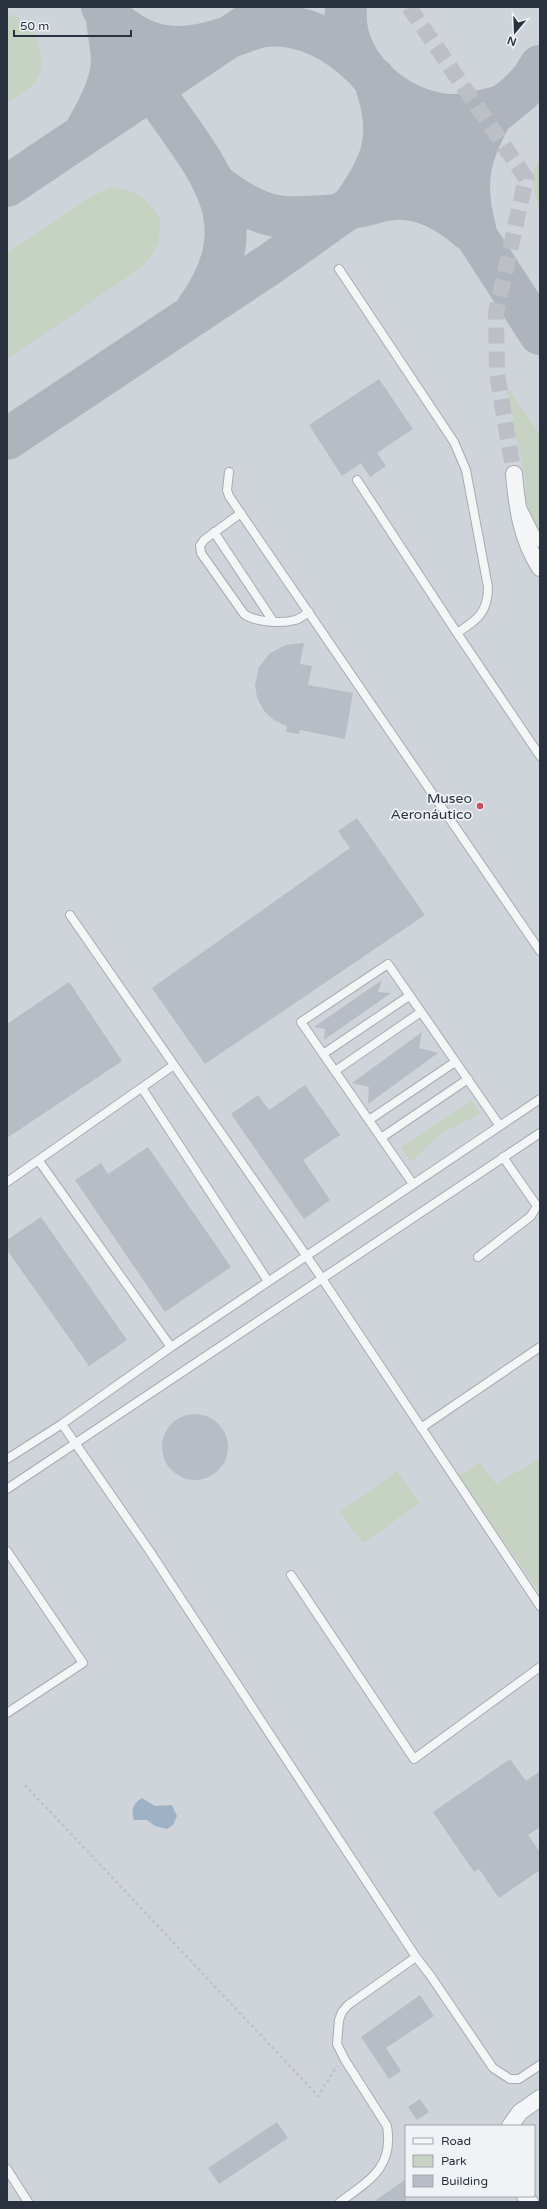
<svg xmlns="http://www.w3.org/2000/svg" width="547" height="2209" viewBox="0 0 547 2209" font-family="'Varela Round',sans-serif">
<rect width="100%" height="100%" fill="#e1e4e8"/>
<path fill="#cfd3da" fill-rule="evenodd" d="M7 7H540V2202H7ZM406 2126H534V2196H406Z"/>
<path fill="#c6d2c2" d="M7 14C35 19 50 57 36 81 31 90 16 97 7 103Z
M540 160V210C535 195 527 173 540 160Z
M113 187C137 190 147 199 160 219L159 243 149 260 129 276 7 359V253L88 198Z
M505 383 540 435V544L526 499 525 477Z
M471 1100 480 1114 443 1132 411 1162 401 1148Z
M540 1458V1593L459 1476 480 1462 496 1484Z
M397 1471 420 1503 363 1543 340 1512Z"/>
<path fill="#9eb2c6" d="M142 1798 155 1806 172 1805 177 1816 173 1825 167 1829 155 1826 147 1820H134C131 1810 133 1803 142 1798Z"/>
<g fill="none" stroke-linecap="round" stroke-linejoin="round">
<path stroke="#aeb4bc" stroke-width="42" d="M102 7C121 37 138 69 158 98 210 173 259 222 196 310
M346 7C341 64 396 111 449 115 465 116 482 111 497 107
M111 18C146 51 182 53 226 38 238 35 252 28 264 26 303 22 335 40 362 66
M374 78 540 334
M377 89C394 139 380 168 351 208 361 207 371 204 381 201 414 193 445 209 469 230
M85 132C97 110 112 85 112 59 111 45 108 31 107 18
M216 185C264 222 281 219 339 215
M7 186 274 7
M475 228C463 183 469 155 492 115
M7 439 270 264 339 215 492 115 520 92 532 79 540 66"/>
</g>
<path fill="#b8bdc5" d="M379 379 413 429 377 453 386 466 370 477 361 463 342 476 309 425Z
M304 643 300 664 312 666 308 685 353 693 345 739 300 730 299 734 286 732 287 726 274 720 264 711 257 698 255 685 259 667 270 653 286 645Z
M357 818 425 915 205 1064 152 988 350 848 338 831Z
M382 980 378 992 391 993 324 1040 325 1029 314 1027Z
M69 982 122 1061 7 1138V1024Z
M422 1032 419 1048 438 1053 368 1104 369 1087 352 1083Z
M305 1085 340 1135 303 1160 330 1200 304 1219 231 1114 258 1095 269 1110Z
M148 1147 231 1267 165 1312 75 1180 101 1163 108 1174Z
M41 1217 127 1340 89 1366 7 1250V1240Z
M162 1447a33 33 0 1 1 66 0a33 33 0 1 1-66 0Z
M510 1759 526 1781 540 1771V1827L528 1835 540 1852V1870L499 1898 479 1869 474 1872 433 1812Z
M420 1995 434 2016 386 2048 401 2071 389 2079 361 2037Z
M420 2099 429 2112 417 2120 408 2107Z
M277 2122 288 2138 219 2184 208 2168Z
M406 2179V2202H373Z"/>
<g fill="none" stroke-linecap="round" stroke-linejoin="round">
<path stroke="#bcc0c6" stroke-width="16" stroke-dasharray="16 8" stroke-linecap="butt" d="M409 7 526 178 496 313 497 374 514 474"/>
<defs>
<path id="lane" d="M339 269 454 442 466 470 488 587C488 613 477 620 457 633
M229 472 227 490 229 496 540 951
M357 480 457 633 540 756
M524 511 540 543
M241 513 204 540 200 546 201 553 244 614C255 622 281 624 295 620 300 619 304 615 309 612
M214 532 273 621
M70 915 321 1277 540 1606
M323 1054 409 996
M335 1071 421 1012
M142 1088 268 1281
M369 1120 455 1062
M381 1138 468 1079
M39 1161 171 1347
M7 1182 174 1065
M413 1184 301 1022 388 964 500 1126
M478 1257 531 1216 537 1206 503 1157
M62 1424 149 1550 416 1957 430 1975 493 2068 510 2079H519L540 2065
M421 1428 540 1347
M7 1459 62 1424 171 1347 540 1099
M7 1489 540 1133
M7 1551 83 1663 7 1713
M291 1575 414 1759 540 1667
M7 2169 28 2202
M340 2202C370 2180 394 2167 387 2126L345 2060 337 2044 339 2020 342 2012 348 2005 416 1957"/>
<path id="street" d="M514 474C517 507 521 539 540 568
M510 2126 520 2112 540 2098
M525 2196 530 2202"/>
</defs>
<use href="#lane" stroke="#a6abb2" stroke-width="10"/>
<use href="#street" stroke="#a6abb2" stroke-width="18"/>
<path stroke="#bfc2c7" stroke-width="2.5" stroke-dasharray="3 3" stroke-linecap="butt" d="M25 1785 318 2096 337 2066"/>
<use href="#lane" stroke="#f3f5f7" stroke-width="8"/>
<use href="#street" stroke="#f3f5f7" stroke-width="16"/>
</g>
<circle fill="#c54f61" stroke="#f0f3f6" stroke-width="1.5" cx="480" cy="806" r="4"/>
<g text-anchor="middle" stroke-width="3.5" stroke-linejoin="round" paint-order="stroke">
<g font-size="14" fill="#2a323f" stroke="#f0f3f6" text-anchor="end">
<text x="472" y="803">Museo<tspan x="472" dy="16">Aeronáutico</tspan></text>
</g>
</g>
<rect width="547" height="2209" fill="none" stroke="#2a323f" stroke-width="16"/>
<rect x="405" y="2125" width="130" height="72" fill="#f0f3f6" stroke="#a1a6ad"/>
<rect x="413" y="2138" width="20" height="6" fill="#f3f5f7" stroke="#a1a6ad"/>
<text x="441" y="2145" font-size="12" fill="#2a323f">Road</text>
<rect x="413" y="2155" width="20" height="12" fill="#c6d2c2" stroke="#a1a6ad"/>
<text x="441" y="2165" font-size="12" fill="#2a323f">Park</text>
<rect x="413" y="2175" width="20" height="12" fill="#b8bdc5" stroke="#a1a6ad"/>
<text x="441" y="2185" font-size="12" fill="#2a323f">Building</text>
<g transform="translate(515 32) rotate(199)" stroke="#f0f3f6" stroke-width="3" paint-order="stroke">
<path d="M0-3L7 15L0 10L-7 15Z" fill="#2a323f"/>
<text y="-6" font-size="11" font-weight="bold" text-anchor="middle" fill="#2a323f">N</text>
</g>
<path d="M14 30v6h117v-6" fill="none" stroke="#2a323f" stroke-width="2"/>
<text x="20" y="30" font-size="12" fill="#2a323f" stroke="#f0f3f6" stroke-width="3" paint-order="stroke">50 m</text>
</svg>
